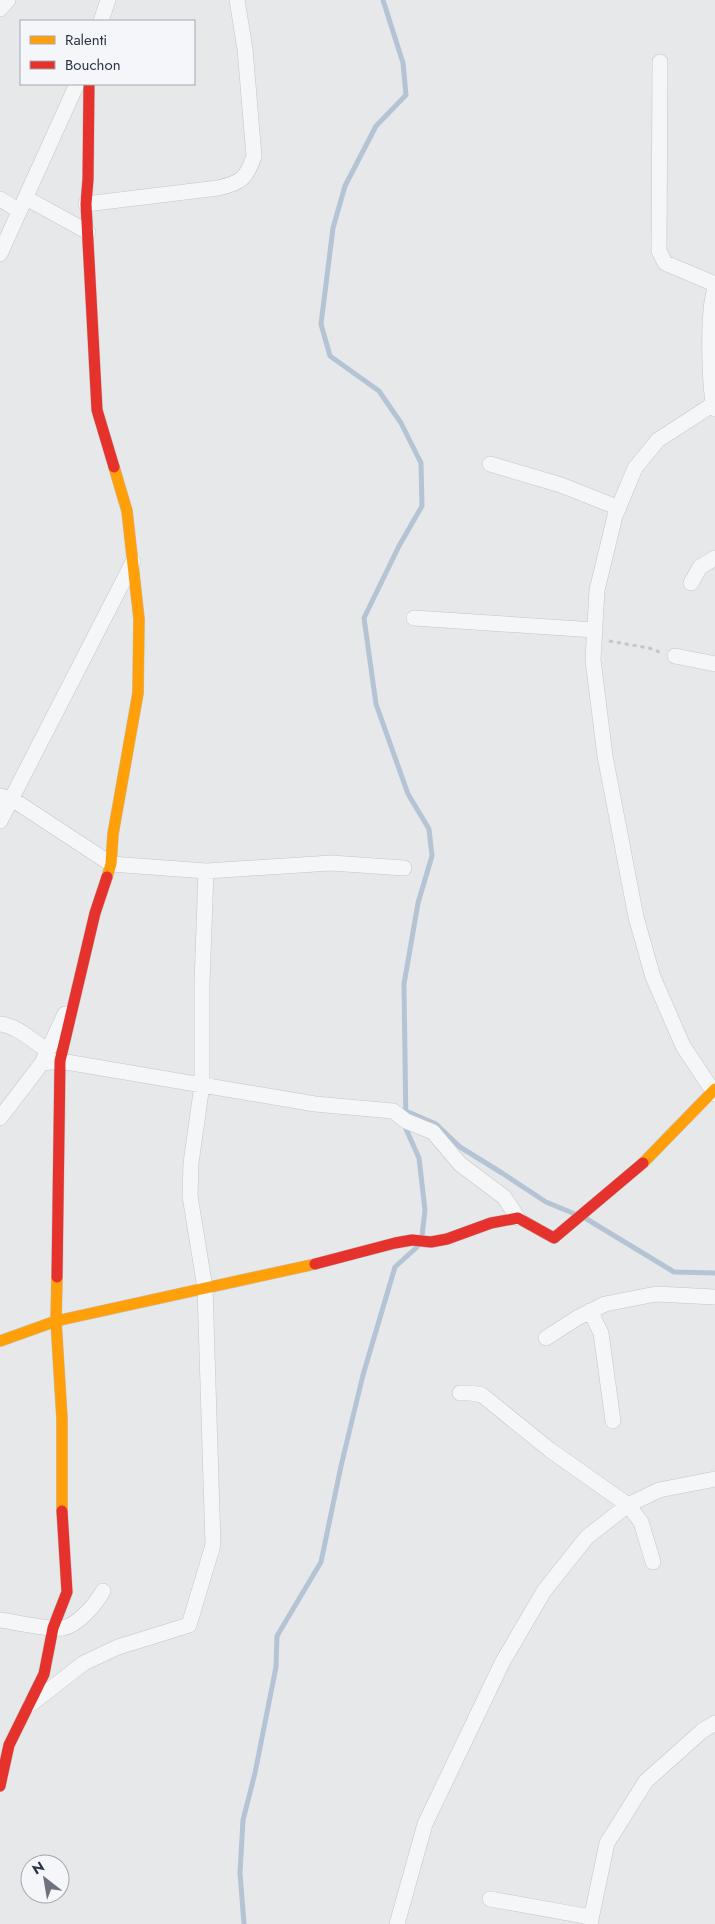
<svg xmlns="http://www.w3.org/2000/svg" width="715" height="1924" viewBox="0 0 715 1924" font-family="Jost,sans-serif">
<rect width="100%" height="100%" fill="#e6e8ea"/>
<g fill="none" stroke-linecap="round" stroke-linejoin="round">
<path stroke="#b4c4d5" stroke-width="5" d="M383 0 403 63 406 95 376 126 345 186 333 228 321 324 330 356 379 391 401 423 421 463 422 506 399 546 364 618 376 704 408 794 429 829 432 856 418 903 404 984 406 1129 419 1158 425 1210 422 1236
M406 1111 436 1124 460 1147 502 1173 546 1202 575 1214
M585 1218 674 1272 715 1273
M244 1924 240 1873 243 1820 255 1773 276 1667 277 1636 321 1562 341 1466 363 1375 395 1267 417 1247"/>
<defs>
<path id="street" d="M0 9 8 0
M101 21 108 0
M660 62 659 251 665 263 715 284
M26 198 88 232
M0 199 18 210
M86 204 218 188C241 183 247 178 254 156L245 49 237 0
M0 254 77 84
M715 287C714 295 711 303 711 311 709 329 709 394 715 409
M715 403 658 440 635 468 615 516 597 590 593 660 605 756 636 917 653 977 683 1046 715 1094
M490 464 561 485 619 508
M691 583 700 567 715 558
M414 618 595 630
M675 656 715 664
M0 796 12 799 111 864 206 871 331 863 404 868
M0 821 133 562
M0 1024C18 1026 32 1041 47 1050
M42 1063 60 1061 315 1104 393 1111 406 1121 433 1132 460 1164 504 1197 518 1218
M0 1118 42 1063 65 1014
M590 1311 601 1333 613 1421
M546 1338 577 1318 605 1304 656 1294 715 1297
M460 1393H471L482 1395 550 1450 628 1505 641 1522 653 1562
M0 1620C16 1622 48 1630 63 1628 78 1625 96 1604 103 1591
M31 1704 84 1663 118 1647 189 1625 213 1545 205 1288 190 1196 191 1163 202 1085V983L206 871
M490 1899 590 1917
M397 1924 425 1824 502 1663 544 1591 587 1537 628 1505 659 1490 715 1479
M590 1924 607 1843 646 1781 702 1731 715 1723"/>
<path id="slow" d="M107 877 111 864 113 834 138 693 139 619 127 511 114 467
M643 1163 715 1089
M57 1277 56 1321 62 1419V1511
M0 1341 56 1321 315 1264"/>
<path id="jam" d="M89 84 88 179 86 204 97 410 114 467
M315 1264 395 1243 412 1240 431 1242 447 1239 491 1223 518 1218 554 1238 643 1163
M57 1277 60 1061 95 913 107 877
M0 1786 9 1745 44 1674 53 1628 67 1592 62 1511"/>
</defs>
<use href="#street" stroke="#c4c6c8" stroke-width="16"/>
<use href="#slow" stroke="#c4c6c8" stroke-width="12"/>
<use href="#jam" stroke="#c4c6c8" stroke-width="12"/>
<path stroke="#c5c6ca" stroke-width="3" stroke-dasharray="4 4" stroke-linecap="butt" d="M609 641 649 648 662 653"/>
<use href="#street" stroke="#f5f6f7" stroke-width="15"/>
<use href="#slow" stroke="#ff9f0a" stroke-width="11"/>
<use href="#jam" stroke="#e5322d" stroke-width="11"/>
</g>
<rect x="20" y="20" width="175" height="65" fill="#f4f6f9" stroke="#a4a8b1"/>
<rect x="30" y="36" width="25" height="8" fill="#ff9f0a" stroke="#a4a8b1"/>
<text x="65" y="45" font-size="15" fill="#2b3445">Ralenti</text>
<rect x="30" y="61" width="25" height="8" fill="#e5322d" stroke="#a4a8b1"/>
<text x="65" y="70" font-size="15" fill="#2b3445">Bouchon</text>
<g transform="translate(45 1879) rotate(329)"><circle r="24" fill="#f4f6f9" stroke="#a4a8b1"/>
<path d="M0-4L9 19L0 12L-9 19Z" fill="#6c737f"/>
<text y="-8" font-size="14" font-weight="bold" text-anchor="middle" fill="#2b3445">N</text>
</g>
</svg>
